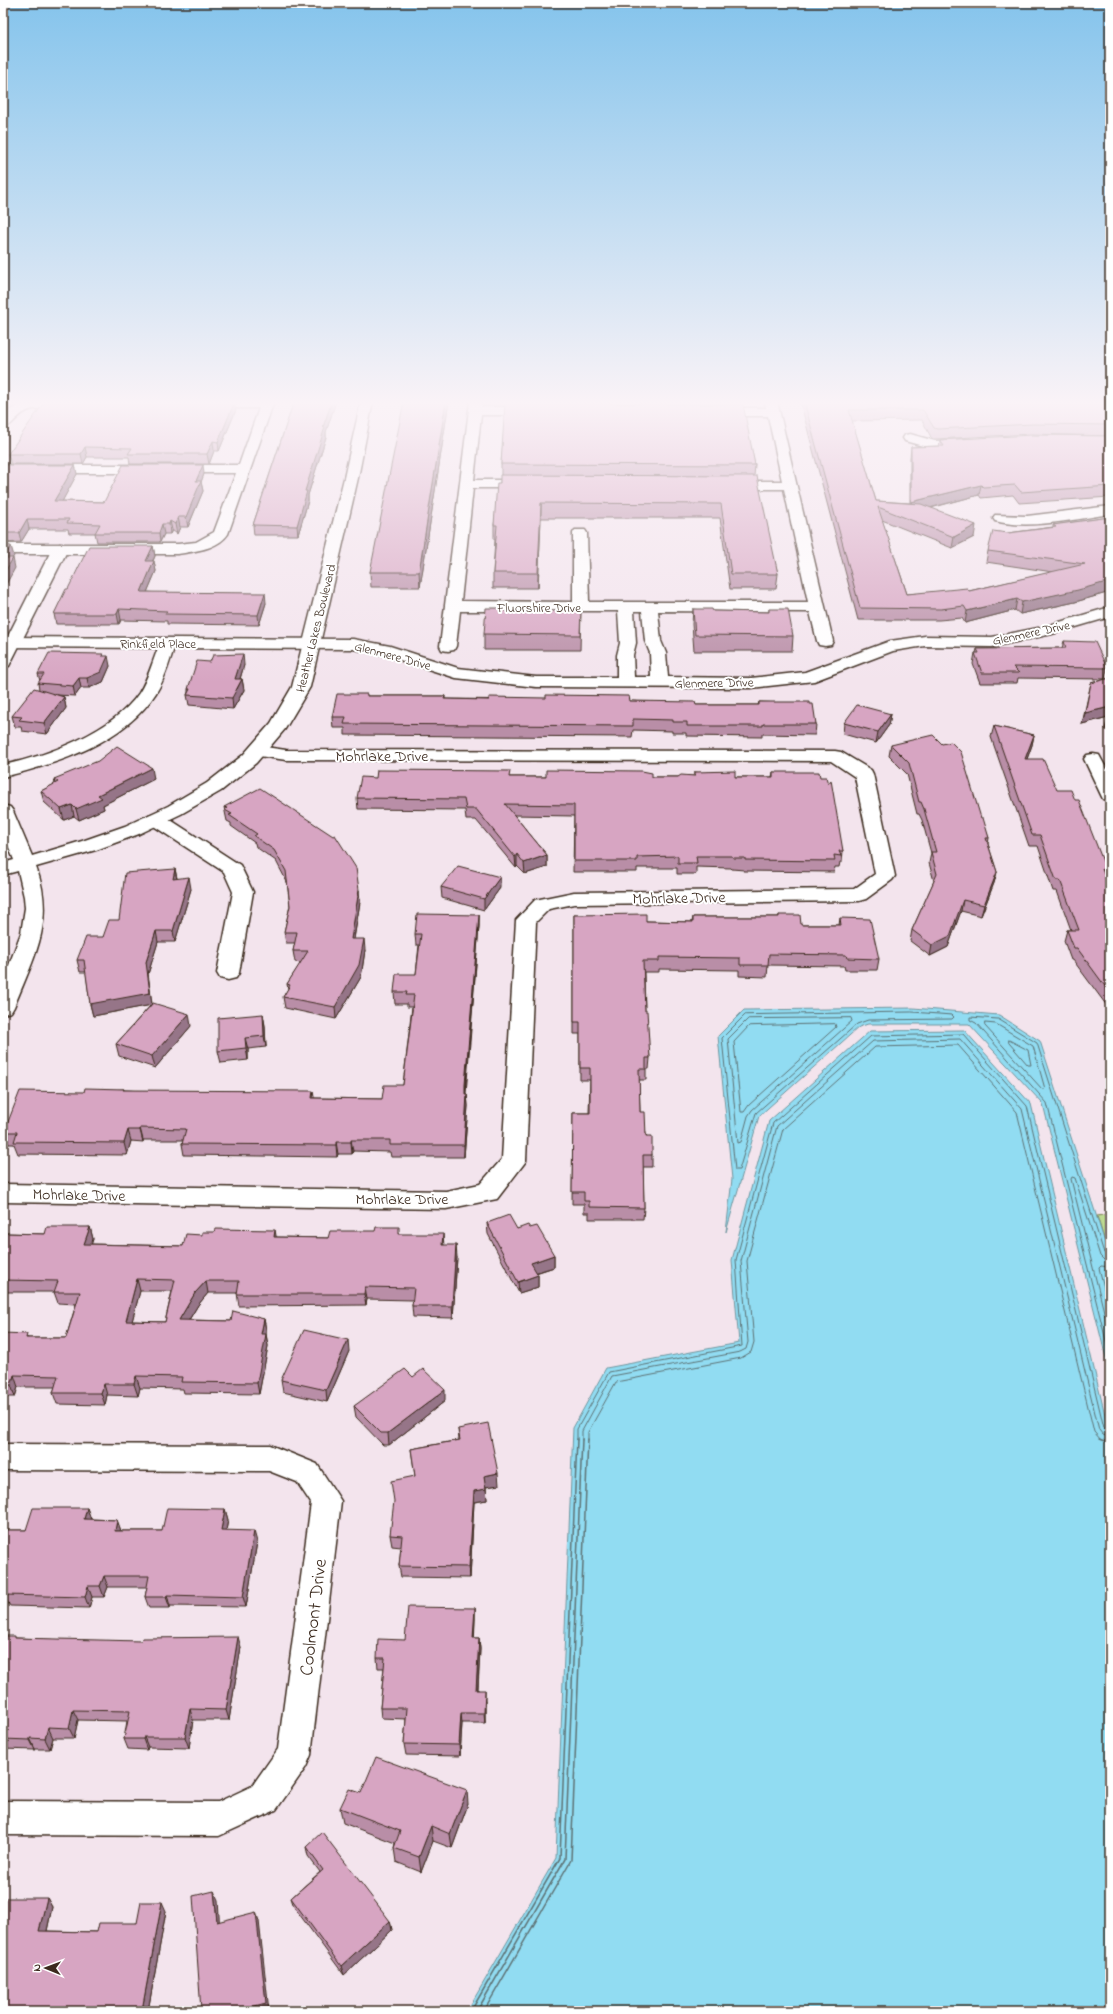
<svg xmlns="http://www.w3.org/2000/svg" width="1113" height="2014" viewBox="0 0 1113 2014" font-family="'Indie Flower',sans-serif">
<rect width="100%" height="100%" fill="#f3e4ed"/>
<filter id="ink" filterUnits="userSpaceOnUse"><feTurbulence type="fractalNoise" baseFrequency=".025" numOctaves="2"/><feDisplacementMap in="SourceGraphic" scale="8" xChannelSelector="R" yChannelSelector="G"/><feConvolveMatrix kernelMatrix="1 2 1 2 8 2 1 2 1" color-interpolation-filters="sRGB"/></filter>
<g filter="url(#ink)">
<path fill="#bdda92" stroke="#7c8258" d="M1110 1214V1258L1097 1216Z"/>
<path fill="#91dcf2" stroke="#6f959d" d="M913 1008 999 1015 1040 1041 1110 1258V1374L1043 1104 969 1024H868L859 1027 759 1116 726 1232 732 1179 718 1036 744 1010Z
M964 1030 1031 1104 1110 1436V2011H467L556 1858 573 1428 606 1368 739 1343 732 1260 769 1121 870 1031Z"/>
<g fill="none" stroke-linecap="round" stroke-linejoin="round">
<path stroke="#5d7173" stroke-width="1" d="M912 1012 952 1015 954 1017 952 1019 868 1020 857 1024 756 1113 739 1170H735L722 1038 745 1015Z
M851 1018 852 1021 752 1110 748 1116 741 1142 738 1143 728 1039 748 1019Z
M985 1023 996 1024 1033 1046 1045 1089H1042L985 1026Z
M835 1024 836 1027 749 1105 744 1112H741L734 1042 749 1026Z
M1009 1040 1028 1050 1031 1065H1028L1009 1043Z
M1110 1256 1104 1253 1037 1043 998 1019 970 1017V1020L976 1023 1047 1103 1110 1357
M1110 1261 1104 1260 1100 1256 1075 1178 1072 1177 1071 1179 1110 1336
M1110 1267 1101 1266 1099 1268 1110 1311
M577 1440V1429L609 1372 742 1346 736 1260 773 1123 871 1036 963 1034 1027 1106 1104 1428 1110 1432
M582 1440V1431L612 1376 740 1352 746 1349 748 1342 741 1261 777 1126 873 1041 960 1039 1022 1109 1099 1430 1103 1435 1110 1437
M588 1440V1432L616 1382 741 1358 751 1352 754 1342 747 1261 783 1129 875 1047 958 1045 1017 1112 1094 1432 1101 1440"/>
<path stroke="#5d7173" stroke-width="1.5" d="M1099 1439 1110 1443
M471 2011 560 1858 577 1439
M477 2011 565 1859 582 1439
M484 2011 571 1860 588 1439"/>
<defs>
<path id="minor" d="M75 401 78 404C74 411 43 408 33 409 18 412 13 426 3 429V416C21 397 51 401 75 401Z
M202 401H274L228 534C218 549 195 551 178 554H3V544H178L196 542 214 532 236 473H3V465H239L259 408H207L202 407 201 404Z
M470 401H482V407H534L541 411 534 415H481L474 480H528L533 481 535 484 533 487 528 488H473L461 601 573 602V533L575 530H585L587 533 589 602H808L784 489H730L725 488 723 485 725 482 730 481H782L768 416H714L707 412 714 408H766L765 401H777L833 641 831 645 825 646 819 645 817 641 810 612 658 611 661 641 666 653 668 677 751 678 805 672 890 641 925 636 992 637 1043 627 1110 607V617L1052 634 992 647 925 646 893 651 814 681 751 688 536 687 456 678 381 654 353 649 174 648C169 663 165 679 156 693 124 743 57 764 3 777V765C47 756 112 732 139 693 148 679 152 663 158 648L3 647V637L353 639 390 646 458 668 536 677H617V655L620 643 618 611H460L456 646 454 650 448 651 442 650 440 646ZM634 611H642L645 641 650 653 651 677H634L633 655 636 643Z
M910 434 935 441 969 439 974 440 976 443 974 446 969 447 934 449 905 441 903 438 905 435Z
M1110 506V514C1075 519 1030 530 995 521L993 518 995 515 1027 516Z
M258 746 286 750 835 751 841 752 871 770 873 774 895 876 892 880 866 899 859 901 574 904 549 909 536 922 526 1161 497 1199 446 1209 3 1202V1184L446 1191 480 1184 502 1159 516 920 535 900 574 892 854 889 875 874 855 777 831 761 286 760 252 755 249 751 252 747Z
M1093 754 1099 755 1110 775V801L1103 799 1101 795 1084 759 1087 755Z
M156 813 163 815 240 865 253 892 239 973 236 978 228 980 220 978 217 973 233 892 224 872 149 823 146 819 149 815Z
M3 1444 270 1445 317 1464 341 1501 311 1755 306 1767 276 1810 219 1836 3 1835V1801L218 1802 252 1786 278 1749 311 1503 297 1482 269 1471 3 1470Z"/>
<path id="tertiary" d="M361 401H373L358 478 310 687 285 729 256 763 221 791 181 814 139 834 96 850 36 867C56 921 34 957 14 1007L11 1012 3 1014V981L21 933 25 908 24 897 18 871 3 875V863L14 860 3 833V805L10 807 13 811 32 856 82 841 125 826 168 806 207 783 243 755 271 723 292 687 344 478Z
M60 544 65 546 68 549 11 662 9 666 3 667V646L52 549 55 546Z"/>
</defs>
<use href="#minor" stroke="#3b2a1e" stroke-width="3"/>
<use href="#tertiary" stroke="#3b2a1e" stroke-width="3"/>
<use href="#minor" fill="#fff" fill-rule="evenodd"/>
<use href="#tertiary" fill="#fff" fill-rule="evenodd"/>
</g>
<path fill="#b98ea7" stroke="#3b2a1e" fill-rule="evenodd" d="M294 401H336L326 432V437L308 495V501L298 535H254L253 525Z
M449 401 420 587H371L370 572Z
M506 401H740V404L755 465 754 476 778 574 776 589H730L720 518H541L538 588H493V573L495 539H494V525L501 475V464Z
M800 401H1110V436L1031 434 935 439H932L922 420 852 421 876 501 910 503V458L911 447 939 446 940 440 1110 436V497L1019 503 1013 495 981 498 979 495 931 508 974 537 952 548 882 520 907 594 969 591 1053 572 986 562 988 551 1008 533 1053 527V525L1110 517V592L1075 602 1020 614 1015 610 965 623 962 618 939 620H858Z
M236 410 219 451H214L209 464H130L129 457H87L83 464H11L8 454Z
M3 465H75L77 474 62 501 104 502 204 474 201 482 203 491 188 527H180L177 534 172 530 170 534H164L160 542H97L95 533H69L68 529H29L21 542 3 543Z
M153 546 155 556 153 561 156 571 147 592 266 603 259 625 167 624V621L121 620 119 624H56L54 614 68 589Z
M581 609 580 650H484V634L505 611H561Z
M693 609 713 611 769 612V609L793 636 792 651H694L692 624Z
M1109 631H1110V649L1107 641Z
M1064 641 1107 668 1105 679 1018 678 1017 683H980L973 664 975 653H976L977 649 1062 648Z
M103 656 110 666 103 682 89 688H81L75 696 57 695 64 697 66 708 47 734 22 731 21 727H15L12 716 39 690 38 683 40 681 38 674Z
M244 665 240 679H242L244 690 233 709 189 705 187 695 188 692V689Z
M1110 678V730L1105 729 1108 717 1082 724 1091 683Z
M367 696H445V699L630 701 696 705H758L759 702 809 704 816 724 815 735 762 734V737L686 736V733H672V731L633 730 632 737 345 735V728H333L332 717Z
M891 714 889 725 876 743 843 734 844 723Z
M994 726 1034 735 1032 745 1027 759 1057 790 1106 869 1104 874 1110 889V1010L1073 960H1071L1064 941 1067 930H1071L1057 891H1053L1038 846H1029L991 737Z
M891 745 981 818 989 838 988 844 997 872 994 883 981 916 961 911 948 947 930 956 910 941 912 930 934 881 929 863 931 853 922 820 919 814H917L907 774 889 756Z
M695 772 735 777H772L773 772 820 777 843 851 842 862H840L839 867H835L834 872 744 871V870L732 869 731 868 696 867V874H677V868H637V872H573L574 816 514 815 547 855V867L525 874 517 866 516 868 476 820H466L465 810 358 809 357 798 510 777H678L695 776Z
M54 779H154L103 805 104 809 79 820 74 816 64 820 44 802 41 791 55 784Z
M224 807 360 902 354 939 365 950 361 977 336 1019 285 1008 283 997 288 989 287 984 301 963 295 962 293 951 295 943H286L284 932 290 906 287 882 276 861 256 847 255 843 231 826V823L227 821Z
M175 869 177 878 191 889 175 942H158L148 974 152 1004 191 1026 155 1068 119 1056 116 1044 151 1005 93 1016 90 1004 86 972H80L77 960 103 937 119 920Z
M441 887 500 888 484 910 442 898Z
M479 915V926L466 1094H467L468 1106 464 1157H391L390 1152 353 1151 352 1154H338L337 1157 184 1155 182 1144 183 1140H143V1142L131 1141 127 1155 18 1154 14 1144H8L4 1132 84 1092 124 1089V1090L314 1098 382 1099 403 1085 412 1007H407V1004H395L394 992 416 974 419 945H416L415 934Z
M574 915 646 921 692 922 693 917H779V915L801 925H839L840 918 879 959 877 970H845L844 966 768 965 767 977 739 976V970L659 969V972H644L645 1011 650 1058 649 1069H646V1080H639L640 1112 652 1155V1167H643L644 1208 643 1219H589V1213H584V1204H572L573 1113H589L590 1080H580V1034H574Z
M263 1014 265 1026 266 1047 248 1049V1060L221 1063 218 1051Z
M487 1223 517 1229 530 1228 554 1255V1267L536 1273 538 1275V1287L519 1293 488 1234Z
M90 1227 93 1239 91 1244 183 1246 276 1237 328 1238 400 1234 444 1245 457 1257 453 1318 413 1317 412 1306 413 1300 367 1299 366 1305 239 1306 237 1293H208L198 1305 189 1320 231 1321 264 1319 266 1330V1334L268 1346 259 1394 184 1393 183 1389 140 1388 138 1396 107 1395 105 1405 57 1404 53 1393 55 1387H18L15 1397H3V1333L29 1338H66L76 1304 58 1303 54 1292H3V1229L5 1233 45 1234ZM140 1291H172L165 1322 132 1321Z
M349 1351 327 1402 283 1392 281 1380Z
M413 1377 445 1401 389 1445H383L356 1417 354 1406Z
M458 1429 499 1485 486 1487 487 1500 474 1502 470 1578 401 1577 399 1566 401 1547 392 1546 390 1535 415 1476 411 1449 459 1440Z
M87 1508 91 1519 117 1520 121 1531H162L225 1509 228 1520 226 1530 257 1542 246 1607 170 1606V1608H149L145 1597 147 1587H108L104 1597H92L89 1608 10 1606 7 1601H3V1530H26Z
M475 1608V1619L474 1638H479L480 1649 478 1690 485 1701V1723H462L460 1756 406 1755 404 1744 406 1719 381 1718 380 1708 384 1668H378L377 1658 405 1640Z
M3 1636 16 1638 241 1647 229 1720H193L189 1748 148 1747 147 1750 128 1749 124 1739 127 1721 78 1720 74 1738H53L50 1749H35V1750L3 1749Z
M361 1793 468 1804 452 1848 433 1841 421 1872 396 1862 394 1848 395 1843 343 1823 340 1808Z
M306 1847 390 1921 392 1930 344 1975 294 1907 291 1898 320 1872 308 1856Z
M47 1898 52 1907 47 1931 97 1932 137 1923 166 1911 148 2011H3Z"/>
<path fill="#967488" stroke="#3b2a1e" d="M235 401 236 410 219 451 218 442Z
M332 401H336L326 432V437L308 495V501L298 535 297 526 305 491 323 427Z
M446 401H449L420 587 419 572Z
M213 441 214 451 209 464 207 454Z
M85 447 87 457 83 464 81 454Z
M75 465 77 474 57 511 54 501Z
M203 465 204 474 201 482 203 491 188 527 186 517 196 481Z
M981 485 979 495 910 513 911 502Z
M541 503V518L538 588V573Z
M178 517 180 527 177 534 175 524Z
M27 519 29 529 21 542 19 533Z
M170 521 172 530 170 534 169 524Z
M162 524 164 534 160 542 159 533Z
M976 525 974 537 952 548 954 537Z
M11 546 14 556 6 568 4 558Z
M153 546 155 556 148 571 146 561Z
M13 558 15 568 3 590V575Z
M154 561 156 571 143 602 141 592Z
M1110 581V592L1075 602 1020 614 1022 602Z
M265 593 266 603 259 625 258 615Z
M1017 599 1015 610 965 623 967 611Z
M119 609 121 620 119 624 117 614Z
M103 654 105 663 108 656 110 666 103 682 89 688 87 678 102 656Z
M243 654 244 665 237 689 242 679 244 690 233 709 232 698 235 679Z
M79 678 81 688 75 696 73 686Z
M64 697 66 708 47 734 44 723Z
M1110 707 1108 717 1082 724 1085 713Z
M891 714 889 725 876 743 878 732Z
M1034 735 1032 745 1023 770 1025 759Z
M152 768 154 779 103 805 104 809 79 820 76 809 98 795Z
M72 805 74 816 64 820 61 809Z
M517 854V866L516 868 515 857Z
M547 855V867L525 874 524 863Z
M175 869 177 880 173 879Z
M997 872 994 883 981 916 984 905Z
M189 877 191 889 175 942 173 931Z
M500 877V888L484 910V899Z
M359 890 360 902 352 950 351 939Z
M963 900 961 911 948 947 930 956 932 945Z
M479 915V926L465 1096V1085Z
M156 931 158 942 148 974 152 1005 93 1016 90 1004 146 962Z
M364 939 365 950 361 977 336 1019 335 1007Z
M189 1014 191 1026 155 1068 152 1056Z
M263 1014 265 1026 266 1047 264 1036Z
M245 1038 248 1049V1060L246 1048Z
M313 1091 315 1103 312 1098Z
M467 1094 468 1106 464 1157V1145Z
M140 1128 143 1140V1142L140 1130Z
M128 1130 131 1141 127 1155 124 1143Z
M351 1140 353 1151 352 1154 351 1142Z
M336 1142 338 1154 337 1157 336 1145Z
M90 1227 93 1239 88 1256 84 1244Z
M275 1230 277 1241 274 1237Z
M443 1234 444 1246 442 1245Z
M456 1245 457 1257 453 1318 452 1306Z
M554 1255V1267L531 1274V1263Z
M538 1275V1287L519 1293 518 1282Z
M137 1279 140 1291 129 1333 126 1321Z
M206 1281 208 1293 198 1305 182 1331 179 1320 195 1293Z
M365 1287 367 1299 366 1305 364 1294Z
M264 1319 266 1330V1334L268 1346 259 1394 257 1383 261 1334Z
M348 1340 349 1351 327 1402 326 1390Z
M14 1375 18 1387 15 1397 11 1385Z
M136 1376 140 1388 138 1396 134 1384Z
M104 1384 107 1395 105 1405 101 1393Z
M445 1390V1401L389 1445 388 1433Z
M498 1473 499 1485 485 1487 484 1476Z
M486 1489 487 1500 474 1502 470 1578 469 1567 474 1491Z
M87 1508 91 1520 84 1519Z
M225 1509 228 1520 224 1541 221 1530Z
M117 1520 121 1531H115Z
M254 1531 257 1542 246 1607 243 1597Z
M104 1576 108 1587 104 1597 100 1586Z
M88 1586 92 1597 89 1608 85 1597Z
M167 1595 170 1606V1608L166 1597Z
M475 1608V1619L474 1649 473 1638Z
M238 1637 241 1647 229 1720 226 1710Z
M479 1638 480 1649 477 1701 476 1690Z
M485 1690V1723L484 1713Z
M190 1709 193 1720 189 1748 185 1737Z
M73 1710 78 1720 74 1738 69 1728Z
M461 1713 462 1723 460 1756 459 1745Z
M48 1727 53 1738 50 1749 45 1739Z
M144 1737 148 1747 147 1750 143 1739Z
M30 1738 35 1749V1750L30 1740Z
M467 1790 468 1804 452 1848 450 1834Z
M431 1826 433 1841 421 1872 419 1857Z
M214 1891 218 1900 220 1932 217 1922Z
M47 1898 52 1907 45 1940 39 1931Z
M162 1902 166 1911 148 2011H143L142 2010Z
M256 1912 259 1921 269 2011H236Z
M390 1921 392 1930 344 1975 341 1966Z"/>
<path fill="#d7a5c2" stroke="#3b2a1e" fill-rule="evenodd" d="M45 401H235L218 442 213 441 207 454H128L132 448 85 447 81 454H8Z
M294 401H332L323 427H325L305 491H307L297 526 253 525Z
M404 401H446L419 572H370Z
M804 401H1110V425L1033 424 937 429 934 428 923 410H849L876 501 921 504 976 525 954 537 878 507 907 594 967 588 969 591 1085 564 988 551 993 531 1008 533 1056 527 1053 525 1110 517V581L1078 590 1022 602 1017 599 967 611 964 606 941 609 860 608Z
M505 403 743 404 755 465 501 464Z
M1033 435 1110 436V486L1021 492 1015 485 983 487 981 485 911 502V447L944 446 940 440Z
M3 465H75L54 501 104 502 123 465H203L196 481H201L186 517H178L175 524 170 521 169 524H162L159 533H95L100 524 67 523 69 519H27L19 533H3Z
M500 475 757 476 778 574H731L721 504 541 503 538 573H493L497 525H494L497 483H500Z
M3 545 11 546 4 558H13L3 575Z
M89 546H153L146 561H154L141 592 265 593 258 615 165 614 167 611 119 609 117 614H54L66 589H68Z
M486 608H505V611H561V608L581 609 580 635 484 634Z
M693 609H712L713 611 769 612V609H788L793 636 695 635Z
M1064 641 1095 642 1107 668 1013 667 1019 673H982L975 653H979L977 649 1066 648Z
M49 653 103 654 102 656H108L101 672 87 678H79L73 686 38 683 44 674H38Z
M243 654 235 679H242L232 698 187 695 190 689H188L197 661 210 662 213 655Z
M1110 678V707L1085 713 1091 683Z
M34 688 64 697 44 723 19 720 22 717 12 716Z
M337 694H367V696H445L444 699 489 700V697L546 698V695L629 696 630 701 695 702 696 705H759V702H809V704H813L816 724H763V726H687V722H673V720L633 719V726L344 724 346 717H332Z
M857 705 891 714 878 732 844 723Z
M1110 709V719L1108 718Z
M994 726 1034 735 1025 759H1043L1057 790H1071L1075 800H1079L1106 869H1102L1110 889V993L1077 948H1074L1067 930H1079L1060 880H1056L1040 835H1032Z
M933 735 942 744 951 742 961 752 981 818H983L989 838H986L997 872 984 905 963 900 950 936 932 945 912 930 937 874 931 852H936L924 809 921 802H919L909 763 891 745Z
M117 746 152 768 98 795 102 798 76 809 72 805 61 809 41 791 58 782 54 779 98 761Z
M377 770 510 771 509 777H546V770L642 771 652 773V777H678L681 775 695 776V772L735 771V777H773V772H819L820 777H826L828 784 831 780 843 851H839L841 856 834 855 835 861 745 860V858H733L732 856H696L697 863H678V856L637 857V861H574V805L505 804 547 855 524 863 517 854 515 857 476 809H466L464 799 357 798 361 777 376 778Z
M260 788 333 836 335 835 356 868 359 890 351 939H364L359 965 335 1007 283 997 290 985 287 984 308 951H293L297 932H284L290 906 286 871 274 850 254 836 257 834 229 815 232 814 225 810 227 808 224 807Z
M458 866 500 877 484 899 441 887Z
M175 869 173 879 189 877 173 931H156L146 962 150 993 90 1004 84 960H77L86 937H103L109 920H119L125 873Z
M417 914 479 915 465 1085V1094H467L464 1145H390V1140H351V1142H336V1145L182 1144 186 1129 140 1128V1130H128L124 1143 14 1142 17 1132H4L20 1091 84 1092 85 1088 124 1089 123 1090 313 1091 312 1098 382 1099 384 1085H403L414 995H406L407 992H394L396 974H416L421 934H415Z
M646 914V921L693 922V917H779V915H800L801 925H841L840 918 870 919 879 959 847 958 846 955 769 954 768 965H740V958L659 957V961H643L645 1011H647L650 1058H646V1069H639L640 1112H645L646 1136H652V1155H643L644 1208 589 1207V1201H584V1192H572L573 1113H590V1068H580V1022H574V915Z
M153 1003 189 1014 152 1056 116 1044Z
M263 1014 264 1036 245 1038 246 1048 218 1051V1018Z
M509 1215 517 1229 528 1225 530 1228 537 1226 554 1255 531 1263 538 1275 518 1282 487 1223Z
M47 1227H90L84 1244 183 1246 186 1234 202 1235V1232H214L215 1229 275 1230 274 1237 328 1238 330 1231H375L376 1227H399V1234H443L442 1245H456L452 1306H412L414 1288 365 1287 364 1294H237L239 1281H206L195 1293 179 1320 231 1321 233 1311 264 1319 261 1334H266L257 1383 181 1382 182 1377 136 1376 134 1384H104L101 1393H53L58 1376 14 1375 11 1385H3V1333L27 1334 26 1338H66L80 1292H54L58 1281 3 1280V1233L45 1234ZM137 1279 175 1280 165 1322 126 1321Z
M304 1330 348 1340 326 1390 281 1380Z
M405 1369 413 1377 423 1369 445 1390 388 1433H381L354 1406Z
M488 1423 498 1473 484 1476 486 1489 474 1491 469 1567 399 1566 402 1536 390 1535 394 1501 391 1481 415 1476 411 1449 460 1440 458 1429Z
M33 1508H87L84 1519 117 1520 115 1531H162L167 1508 225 1509 221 1530 254 1531 243 1597 167 1595 166 1597H145L149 1576H104L100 1586H88L85 1597 5 1595 6 1590H3V1530H26Z
M408 1607 475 1608 473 1638H479L476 1690H485L484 1713H461L459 1745 404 1744 407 1708H380L385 1658H377L378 1639 405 1640Z
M3 1636H15V1638L141 1641 142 1638 238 1637 226 1710 190 1709 185 1737H144L143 1739H124L130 1711 73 1710 69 1728 48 1727 45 1739 30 1738V1740L3 1739Z
M376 1757 467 1790 450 1834 431 1826 419 1857 394 1848 400 1831 340 1808 349 1789 361 1793Z
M322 1832 390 1921 341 1966 291 1898 323 1870 306 1847Z
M214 1891 217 1922 256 1912 266 2003 236 2011H201L193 1896Z
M3 1898H47L39 1931 97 1932 99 1923H137L141 1902H162L142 2010H134L133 2011H96L97 2010 59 2009 58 2011H3Z"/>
</g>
<linearGradient id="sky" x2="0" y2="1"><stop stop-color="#85c4ec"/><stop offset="0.59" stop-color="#faf3f7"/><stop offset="1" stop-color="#faf3f7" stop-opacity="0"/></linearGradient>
<rect width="1113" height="683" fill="url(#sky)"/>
<g text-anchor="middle" stroke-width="4" stroke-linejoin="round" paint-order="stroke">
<g font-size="13" fill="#3b2a1e" stroke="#fff">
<text x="539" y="612">Fluorshire Drive</text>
<text transform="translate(315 628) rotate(-76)" y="5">Heather Lakes Boulevard</text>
<text transform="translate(1031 632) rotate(-12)" y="5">Glenmere Drive</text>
<text x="158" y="648">Rinkfield Place</text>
<text transform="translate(393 655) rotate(15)" y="5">Glenmere Drive</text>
<text transform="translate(714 682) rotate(-1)" y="5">Glenmere Drive</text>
</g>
<g font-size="16" fill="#3b2a1e" stroke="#fff">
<text x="382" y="761">Mohrlake Drive</text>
<text transform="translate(679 897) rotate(-1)" y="6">Mohrlake Drive</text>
<text transform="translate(79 1194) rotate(1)" y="6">Mohrlake Drive</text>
<text x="402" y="1204">Mohrlake Drive</text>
</g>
<g font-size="19" fill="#3b2a1e" stroke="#fff">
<text transform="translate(312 1617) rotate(-83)" y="7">Coolmont Drive</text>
</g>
</g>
<rect width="1113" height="2014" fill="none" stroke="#fff" stroke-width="16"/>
<rect x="8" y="8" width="1097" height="1998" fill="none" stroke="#3b2a1e" stroke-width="1.5" filter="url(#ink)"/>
<g transform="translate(46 1968) rotate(271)" stroke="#ffffff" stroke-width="3" paint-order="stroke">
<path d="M0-3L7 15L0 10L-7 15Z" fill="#3b2a1e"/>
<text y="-6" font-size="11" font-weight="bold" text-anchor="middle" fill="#3b2a1e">N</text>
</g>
</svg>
